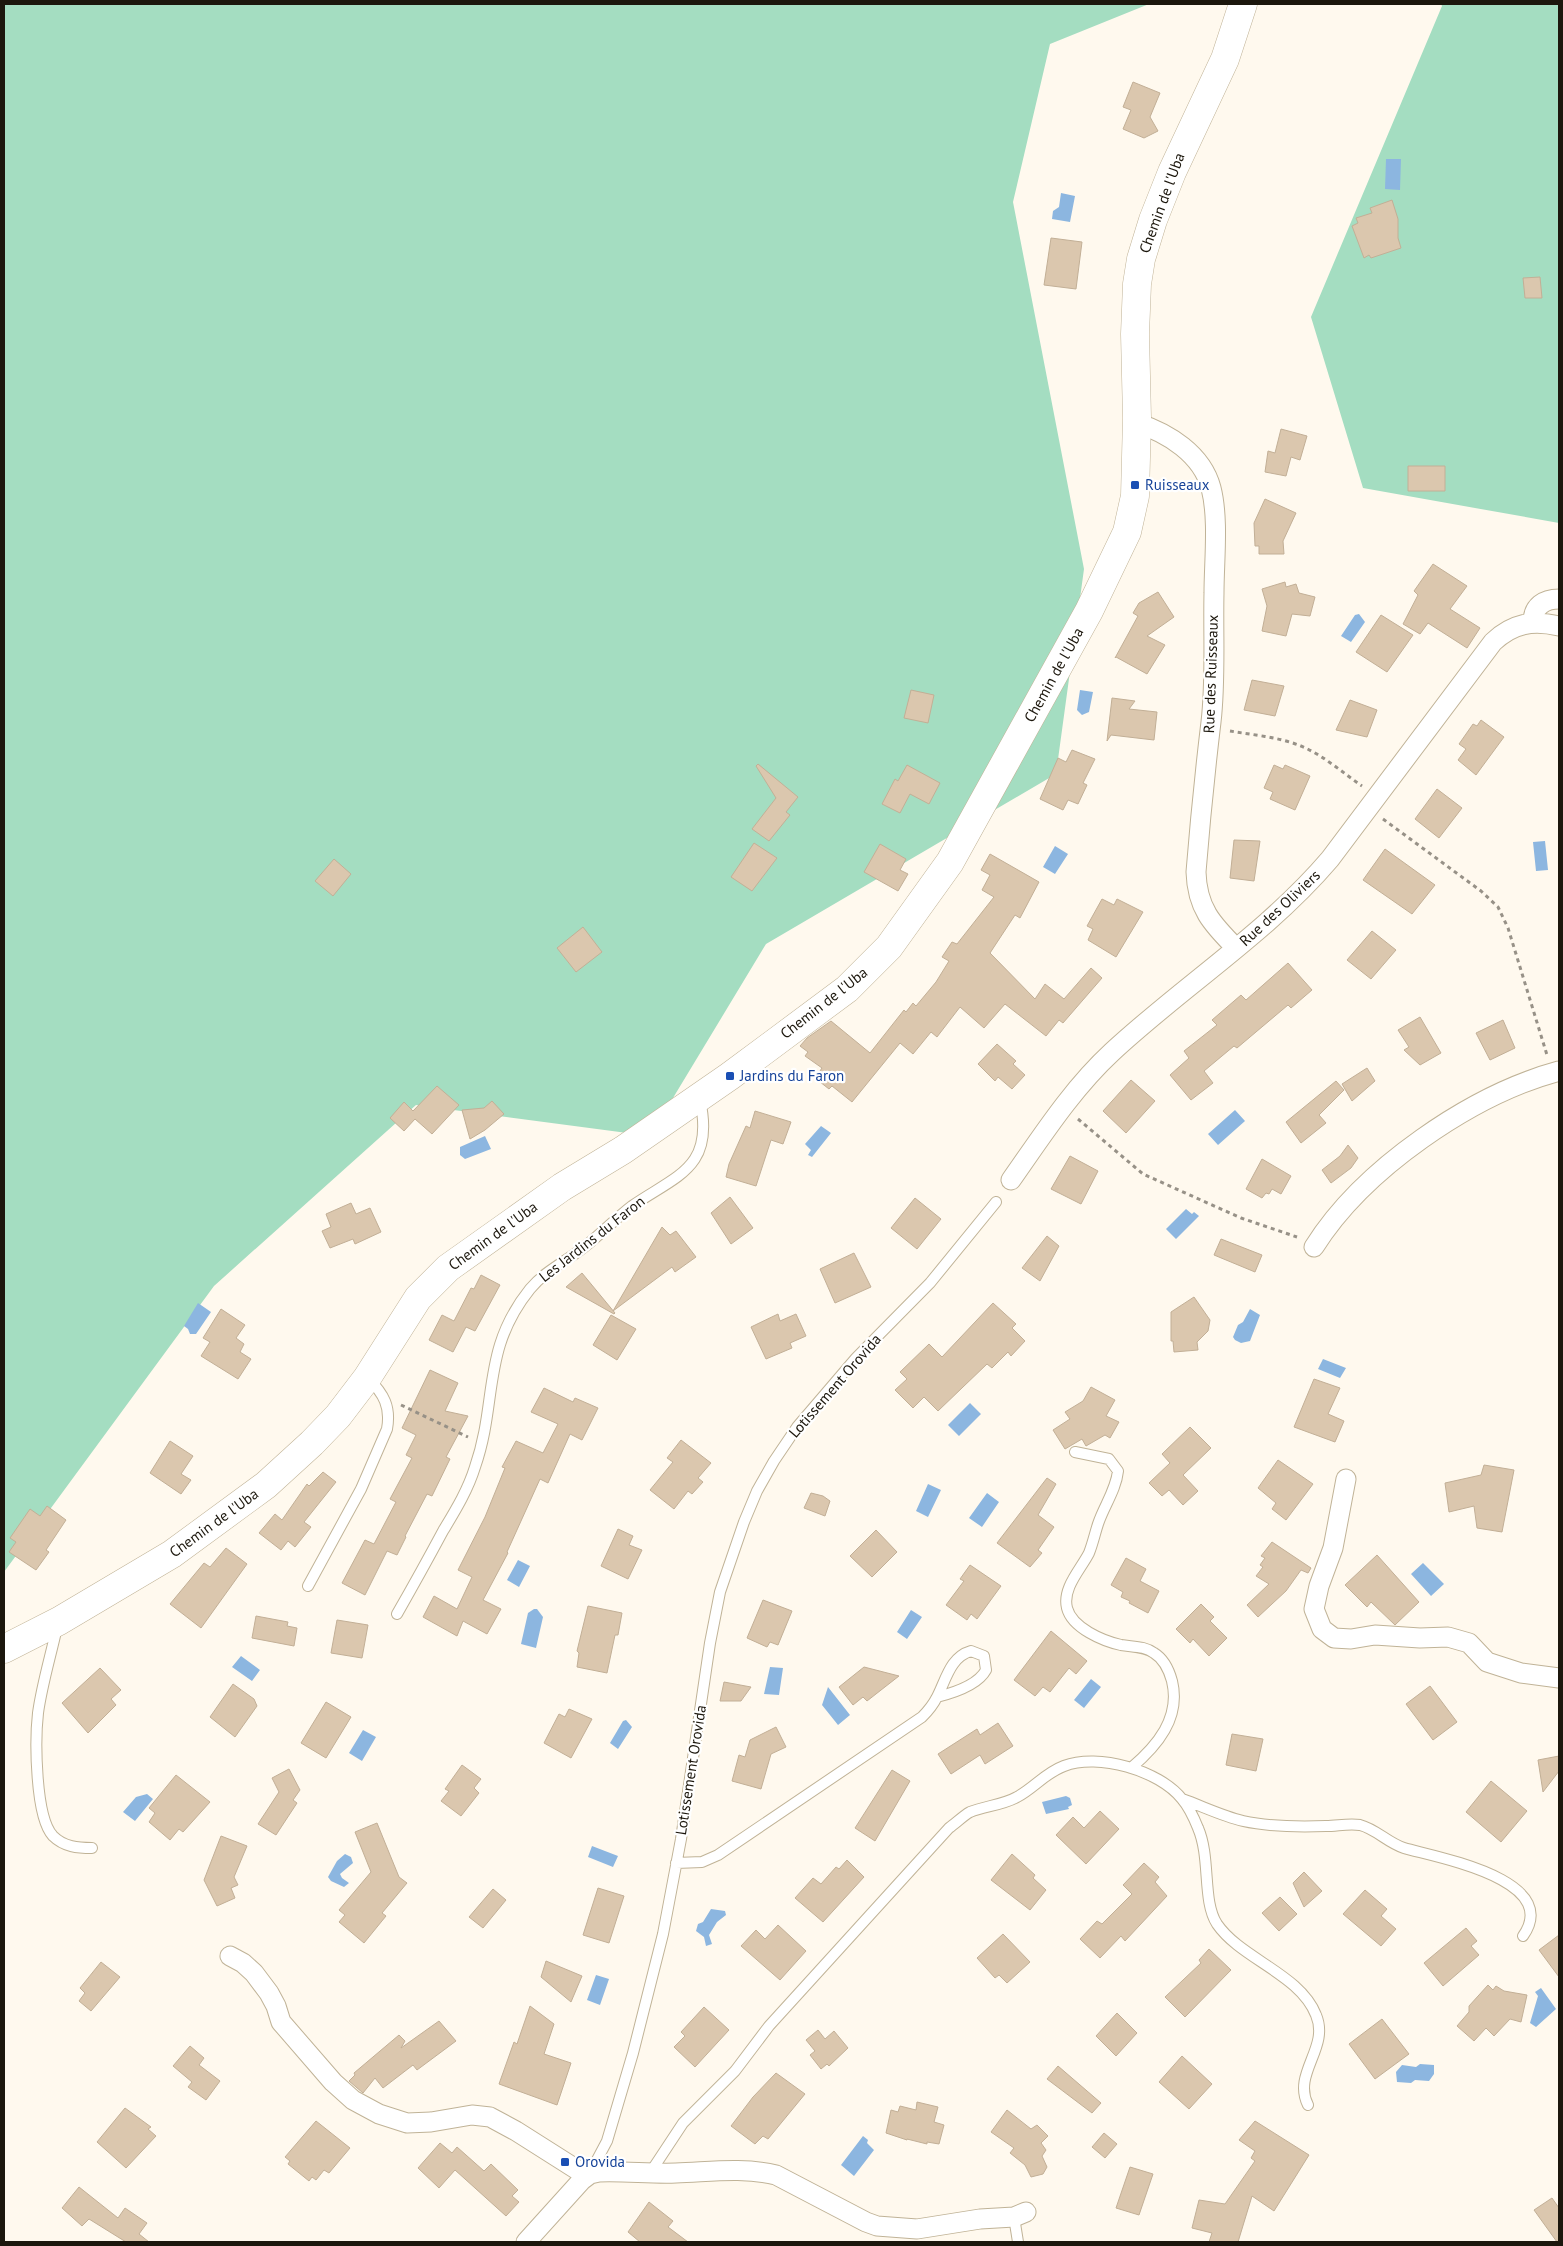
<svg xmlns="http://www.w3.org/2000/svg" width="1563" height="2246" viewBox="0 0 1563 2246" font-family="'PT Sans',sans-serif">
<rect width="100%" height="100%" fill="#fff9ee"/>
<path fill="#a4ddc1" d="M4 4H1149L1050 44 1013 202 1084 569 1056 774 766 944 650 1136 416 1105 214 1286 4 1572Z
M1441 4H1559V523L1363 488 1311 317 1442 6Z"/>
<path fill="#8cb6e0" d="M1386 159H1401L1400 190 1385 189Z
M1061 193 1075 196 1070 222 1052 219 1053 211 1059 207Z
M1359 614 1365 622 1351 642 1341 636 1355 615Z
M1080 690 1093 692 1089 712 1082 715 1077 710Z
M1545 841 1548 870 1536 871 1533 842Z
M1055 846 1068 854 1055 874 1043 867Z
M1235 1110 1245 1121 1218 1145 1208 1134Z
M821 1126 831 1133 812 1157 808 1155 811 1150 805 1144Z
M485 1136 491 1149 465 1159 460 1155V1147Z
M1186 1209 1192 1214 1194 1212 1199 1216 1176 1239 1166 1229Z
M198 1303 211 1312 196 1334H190L188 1329 184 1326Z
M1250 1309 1260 1315 1250 1341 1241 1343 1235 1340 1233 1337 1238 1325 1243 1322Z
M1323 1359 1346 1368 1340 1378 1318 1369Z
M970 1403 981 1414 959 1436 948 1425Z
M928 1484 941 1490 928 1517 916 1511Z
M987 1493 999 1502 982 1527 969 1518Z
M518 1560 530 1566 519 1587 507 1580Z
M1423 1563 1444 1584 1431 1596 1411 1574Z
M534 1609H537L543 1617 536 1648 521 1644 528 1613Z
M911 1610 922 1617 907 1639 897 1632Z
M241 1656 260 1670 252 1681 232 1667Z
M770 1667 783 1668 779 1695 764 1694Z
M1091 1679 1101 1687 1084 1708 1074 1700Z
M828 1687 850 1715 838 1725 822 1705Z
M626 1720 632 1727 618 1749 610 1743 623 1721Z
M363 1730 376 1737 362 1761 349 1753Z
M147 1794 153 1799 135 1821 123 1812 136 1797Z
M1066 1796 1070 1798 1072 1805 1068 1807 1069 1809 1046 1814 1042 1802Z
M592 1846 618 1856 613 1867 588 1857Z
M345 1854 351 1857 353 1863 340 1874 342 1878 349 1883 344 1887 331 1881 328 1877 337 1861Z
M711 1909 725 1911 726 1915 717 1922 709 1935 712 1944 706 1946 704 1937 696 1931 698 1924 703 1922Z
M596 1975 609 1979 600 2005 587 2000Z
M1541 1988 1556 2009 1536 2027 1530 2023 1538 1996 1535 1992Z
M1420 2064 1434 2065V2074L1429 2081 1415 2080 1411 2083 1397 2082 1396 2072 1402 2065 1416 2067Z
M863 2136 868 2140 867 2143 874 2150 854 2176 841 2165Z"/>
<path fill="#dbc7ae" stroke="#c2af96" d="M1133 82 1160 93 1150 117 1158 131 1144 138 1123 129 1131 110 1123 107Z
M1392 200 1398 219V238L1401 248 1371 258 1369 255 1364 258 1352 226 1358 223 1356 218 1372 213 1370 208Z
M1051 238 1082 242 1076 289 1044 285Z
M1540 277 1542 298H1525L1523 278Z
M1281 429 1307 436 1300 460 1291 457 1286 476 1265 472 1268 451 1275 453Z
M1408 466H1445V491H1408Z
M1265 499 1296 513 1283 541 1284 554H1259V546H1255L1254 523Z
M1433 564 1467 586 1450 609 1480 628 1467 648 1428 623 1420 634 1403 624 1418 595 1414 591Z
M1285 582 1286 587 1296 584 1299 593 1315 597 1310 616 1292 614 1286 636 1262 631 1267 606 1262 589Z
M1158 592 1174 617 1147 636 1165 645 1147 674 1116 657 1115 658 1138 616 1133 613 1139 603Z
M1381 615 1413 635 1387 672 1356 652Z
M1252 680 1284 686 1275 716 1244 710Z
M911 690 934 695 928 723 904 718Z
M1112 698 1135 701 1129 709 1157 712 1154 740 1111 735 1107 741Z
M1350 700 1377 710 1367 737 1336 730Z
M1481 720 1504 737 1476 775 1458 760 1466 749 1459 744 1473 724 1477 726Z
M1072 750 1095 759 1083 783 1087 785 1078 804 1068 800 1063 810 1040 799 1058 758 1066 762Z
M758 764 798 797 786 812 790 815 769 841 752 829 776 798 756 766Z
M907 765 940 783 929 804 910 794 900 813 882 804 895 779 898 781Z
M1274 765 1283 769 1285 765 1310 776 1295 810 1270 799 1273 792 1264 788Z
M1437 789 1462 808 1439 838 1415 819Z
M1234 840 1260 841 1254 881 1230 878Z
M754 843 777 858 752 891 731 877Z
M880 844 906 859 900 870 908 874 898 891 864 872Z
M1385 849 1435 885 1412 914 1363 880Z
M990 854 1039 882 1020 918 1015 915 990 953 1035 999 1045 984 1064 999 1091 968 1102 978 1063 1023 1059 1020 1046 1036 1005 1004 984 1028 960 1007 937 1037 931 1032 913 1054 900 1043 852 1102 832 1086 829 1089 815 1078 822 1068 805 1056 808 1052 800 1046 807 1038 831 1021 870 1053 904 1010 906 1012 913 1003 916 1006 936 982 949 961 942 957 952 942 957 944 994 897 982 890 990 875 981 870Z
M334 859 351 874 333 896 315 881Z
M1102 899 1114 905 1117 899 1143 912 1116 957 1088 940 1093 929 1087 926Z
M583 927 602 952 576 972 557 948Z
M1372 931 1396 950 1371 979 1347 960Z
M1288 963 1312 990 1291 1008 1288 1005 1237 1048 1234 1046 1204 1071 1213 1083 1191 1100 1170 1075 1189 1058 1184 1051 1217 1025 1212 1020 1241 995 1246 1000Z
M1420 1017 1441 1053 1420 1065 1404 1050 1409 1047 1398 1030Z
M1503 1020 1515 1048 1490 1060 1476 1033Z
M997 1044 1016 1061 1013 1064 1025 1075 1012 1089 998 1077 995 1081 978 1064Z
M1367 1068 1375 1081 1352 1101 1342 1084Z
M1131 1080 1155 1101 1126 1133 1103 1111Z
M1336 1081 1344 1090 1319 1115 1326 1123 1301 1143 1286 1122Z
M437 1086 459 1105 432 1134 415 1119 404 1131 390 1118 404 1102 413 1111Z
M492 1101 504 1114 485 1130 470 1139 462 1110 484 1108Z
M755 1111 791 1122 783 1144 771 1140 756 1186 726 1177 729 1164 746 1126 750 1128Z
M1348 1145 1358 1158 1351 1168 1331 1183 1322 1170 1340 1156Z
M1070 1156 1098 1171 1081 1204 1051 1189Z
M1262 1159 1291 1176 1281 1194 1272 1189 1269 1194 1266 1193 1262 1198 1246 1189Z
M730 1197 753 1228 731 1244 711 1213Z
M915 1198 941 1219 917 1249 891 1228Z
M351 1203 356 1214 370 1208 381 1232 355 1244 353 1239 330 1248 322 1231 331 1227 326 1214Z
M662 1227 670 1235 676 1231 696 1257 675 1272 672 1267 613 1311Z
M1047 1236 1059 1246 1040 1281 1022 1268Z
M1221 1239 1262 1255 1255 1272 1214 1255Z
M854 1253 871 1287 835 1303 820 1269Z
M582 1273 615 1313 614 1314 566 1287Z
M481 1275 500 1285 475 1331 466 1327 453 1352 429 1340 442 1315 454 1321 471 1288 474 1289Z
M1194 1297 1210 1320 1208 1331 1197 1342 1198 1350 1174 1352 1173 1341H1171V1312Z
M993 1303 1016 1324 1012 1328 1025 1341 1011 1356 1008 1352 992 1368 987 1364 938 1411 924 1397 913 1408 895 1390 907 1379 900 1372 929 1344 942 1357Z
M221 1309 245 1325 236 1338 244 1344 240 1352 251 1359 238 1379 201 1356 210 1342 203 1338Z
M778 1314 780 1321 796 1314 806 1336 790 1343 792 1348 766 1359 751 1327Z
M611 1315 636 1329 617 1360 593 1345Z
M430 1370 458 1383 445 1411 468 1416 446 1457 450 1459 432 1496 427 1494 405 1536 406 1537 397 1555 387 1551 365 1595 342 1583 365 1540 374 1544 396 1502 390 1499 412 1458 406 1455 416 1435 402 1428Z
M1314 1379 1340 1388 1328 1414 1344 1421 1335 1442 1294 1427Z
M1091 1387 1115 1400 1106 1416 1119 1422 1110 1438 1105 1435 1086 1446 1082 1439 1065 1449 1053 1430 1070 1419 1065 1412 1083 1401Z
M544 1388 573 1402 575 1398 598 1408 582 1440 570 1434 548 1483 540 1479 507 1552 508 1553 483 1600 501 1609 487 1634 463 1621 457 1636 423 1617 434 1596 457 1609 472 1577 458 1570 485 1517 505 1468 502 1467 516 1441 543 1453 558 1424 531 1412Z
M1190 1427 1211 1448 1183 1475 1198 1491 1183 1505 1169 1490 1162 1496 1149 1483 1170 1463 1162 1454Z
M681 1440 711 1463 698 1478 703 1482 692 1494 688 1491 674 1509 650 1490 673 1462 667 1458Z
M170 1441 193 1456 181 1474 191 1480 181 1494 150 1473Z
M1278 1460 1313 1484 1286 1520 1272 1509 1276 1503 1258 1488Z
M1484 1465 1514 1470 1502 1532 1477 1528 1474 1506 1449 1512 1445 1483 1481 1475Z
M323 1472 336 1482 304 1522 311 1527 295 1547 288 1541 281 1550 259 1533 275 1514 282 1520 307 1484 309 1486Z
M1047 1478 1056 1484 1038 1515 1054 1527 1038 1550 1042 1553 1030 1567 997 1543Z
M811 1493 823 1496 830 1501 825 1516 804 1508Z
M47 1506 66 1520 46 1550 49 1552 36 1570 9 1552 16 1542 10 1538 30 1509 40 1516Z
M618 1529 633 1536 629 1545 642 1550 628 1579 601 1566Z
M876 1530 897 1552 872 1577 850 1556Z
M1272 1542 1311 1568 1308 1573 1301 1570 1286 1591 1258 1617 1247 1605 1269 1584 1256 1576 1263 1567 1260 1565 1265 1558 1261 1556Z
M226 1548 247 1564 201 1628 170 1604 204 1563 210 1567Z
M1377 1555 1419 1602 1395 1625 1371 1602 1367 1607 1345 1585Z
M1126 1558 1146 1569 1140 1581 1159 1591 1148 1613 1129 1603 1130 1601 1121 1597 1123 1592 1111 1585Z
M970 1565 1001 1586 977 1619 971 1614 967 1620 946 1605 964 1581 960 1579Z
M763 1600 792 1611 778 1645 770 1642 767 1647 747 1638Z
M1201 1604 1214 1617 1210 1621 1227 1638 1209 1656 1193 1639 1190 1643 1176 1629Z
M588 1606 622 1613 618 1635H615L607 1673 577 1667 579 1653 577 1651Z
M256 1616 288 1622 287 1626 297 1628 294 1646 252 1638Z
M337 1620 368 1625 362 1658 331 1653Z
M1051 1631 1087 1661 1076 1674 1069 1668 1050 1692 1043 1687 1035 1696 1014 1680Z
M864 1667 899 1676 867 1701 863 1697 853 1705 839 1687Z
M100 1668 121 1690 111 1699 116 1705 88 1733 62 1703Z
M724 1682 751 1687 741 1701H720Z
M233 1684 254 1699 257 1706 235 1737 210 1717Z
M1430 1686 1457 1722 1433 1740 1406 1704Z
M326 1702 351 1717 326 1758 301 1743Z
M569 1709 592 1719 571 1758 544 1743 559 1714 565 1717Z
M998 1723 1013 1746 985 1764 980 1755 951 1774 938 1754 977 1729 980 1735Z
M776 1727 786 1747 771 1754 761 1789 732 1781 739 1755 745 1757 750 1740Z
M1232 1734 1263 1739 1256 1771 1226 1765Z
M1559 1756V1771L1543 1792 1538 1760Z
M462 1765 481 1779 474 1788 479 1793 461 1816 441 1801 449 1791 445 1789Z
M289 1769 300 1790 293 1800 297 1803 276 1835 258 1824 279 1792 272 1778Z
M892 1770 910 1781 875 1841 855 1828Z
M176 1775 210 1802 183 1832 179 1829 170 1840 149 1822 155 1813 149 1808Z
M1491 1781 1527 1811 1501 1842 1466 1812Z
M1100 1811 1119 1829 1086 1864 1056 1835 1073 1817 1084 1828Z
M377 1823 399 1877 407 1883 382 1913 386 1916 364 1943 339 1922 345 1915 339 1910 371 1872 355 1832Z
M221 1836 247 1846 234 1877 238 1885 231 1888 235 1898 217 1906 204 1880Z
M1012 1854 1035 1875 1033 1878 1046 1890 1030 1910 991 1880Z
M847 1860 864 1877 823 1922 795 1898 813 1878 821 1884 836 1867 839 1869Z
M1144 1863 1159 1877 1155 1882 1167 1896 1125 1941 1121 1936 1100 1958 1080 1939 1097 1921 1102 1924 1132 1894 1123 1885Z
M1304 1872 1322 1891 1304 1907 1293 1883Z
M598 1888 624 1896 609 1943 583 1935Z
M493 1889 506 1900 483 1928 469 1917Z
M1365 1890 1387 1909 1381 1916 1396 1929 1381 1946 1343 1914Z
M1280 1897 1297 1914 1279 1931 1262 1913Z
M778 1925 806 1951 780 1980 741 1946 756 1930 765 1939Z
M1466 1928 1477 1941 1471 1946 1479 1955 1443 1986 1424 1963Z
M1003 1934 1030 1962 1007 1983 999 1975 995 1978 977 1958Z
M1559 1935V1977L1539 1950Z
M1209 1949 1231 1970 1185 2017 1165 1997 1201 1963 1199 1960Z
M546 1961 582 1976 571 2002 541 1977Z
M101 1962 120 1977 91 2011 79 2001 85 1993 80 1988Z
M1488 1985 1493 1990 1496 1986 1504 1991 1527 1995 1521 2022 1510 2019 1494 2036 1486 2028 1474 2041 1457 2026 1469 2012V2006Z
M530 2006 554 2024 544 2054 571 2063 557 2105 499 2084 514 2042 517 2044Z
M704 2007 729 2030 695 2067 674 2047 685 2036 681 2032Z
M1117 2013 1137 2033 1116 2056 1096 2036Z
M1382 2019 1409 2054 1375 2079 1349 2044Z
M439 2021 456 2041 417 2070 413 2065 383 2088 375 2078 363 2093 349 2081 355 2075 354 2073 399 2035 405 2041 401 2048Z
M818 2030 825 2039 834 2031 848 2048 829 2066 827 2064 821 2069 810 2055 815 2051 806 2040Z
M190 2046 204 2058 199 2065 220 2081 206 2100 188 2087 192 2082 173 2066Z
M1182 2056 1212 2084 1189 2109 1159 2082Z
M1058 2066 1101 2103 1092 2113 1047 2079Z
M776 2073 805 2094 768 2139 763 2136 755 2144 731 2126 753 2097Z
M917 2102 938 2107 934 2122 944 2125 939 2144 927 2142V2144L907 2139V2140L886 2133 891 2110 898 2112 900 2106 916 2110Z
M125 2108 151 2127 148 2129 156 2136 126 2168 97 2142Z
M1007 2110 1031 2129 1037 2125 1048 2136 1041 2143 1046 2150 1042 2156 1047 2167 1043 2174 1031 2177 1025 2165 1010 2153 1014 2148 991 2132Z
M316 2121 350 2148 329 2173 324 2170 316 2180 312 2177 309 2181 288 2164 290 2161 285 2157Z
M1255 2121 1309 2155 1274 2211 1252 2196 1238 2242H1209L1212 2233 1192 2228 1199 2200 1225 2204 1255 2161 1251 2158 1255 2151 1239 2140Z
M1104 2133 1117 2144 1105 2158 1092 2147Z
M440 2143 452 2153 457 2147 484 2171 491 2164 518 2190 512 2196 519 2202 506 2216 455 2170 439 2188 418 2168Z
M1130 2167 1153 2174 1139 2215 1116 2208Z
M79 2187 118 2218 125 2208 147 2223 139 2234 149 2242H126L89 2219 82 2226 62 2208Z
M1552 2198 1559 2208V2242H1557L1534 2210Z
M649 2202 673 2221 668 2227 688 2242H640L628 2232Z"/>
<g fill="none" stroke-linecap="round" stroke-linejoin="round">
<defs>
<path id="lane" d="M1075 1452 1109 1459 1118 1471C1116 1490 1104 1506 1098 1524 1095 1533 1093 1543 1089 1553 1081 1569 1062 1588 1067 1608 1072 1628 1103 1641 1121 1645 1133 1647 1145 1646 1154 1653 1164 1659 1169 1670 1172 1681 1181 1718 1157 1746 1131 1768
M308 1586 361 1489 387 1429C391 1407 384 1394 368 1378
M397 1614C413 1586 428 1559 443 1531 455 1511 468 1490 475 1467 498 1401 481 1350 530 1289 545 1271 565 1262 583 1248 600 1235 615 1219 632 1206 677 1175 715 1168 700 1100
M57 1627C51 1655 42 1684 38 1713 35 1739 35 1817 53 1836 64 1847 78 1848 92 1848
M1182 1799C1202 1806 1222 1816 1243 1821 1270 1827 1298 1827 1326 1826 1337 1826 1349 1823 1360 1825 1376 1829 1388 1843 1404 1848 1434 1857 1563 1879 1523 1936
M676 1863 702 1862 718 1855 922 1717C928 1711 933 1705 937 1697 946 1680 950 1657 971 1651L984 1656 986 1670C978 1685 953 1693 937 1697
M590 2173 607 2141 633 2053 663 1934 681 1839 710 1643 720 1592 744 1522 757 1491 774 1461 797 1427 856 1358 930 1283 996 1202
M650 2173 683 2123 735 2071 769 2026 949 1828C956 1823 963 1816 970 1812 985 1806 1003 1805 1017 1797 1034 1788 1045 1773 1064 1766 1098 1753 1159 1770 1182 1799 1189 1807 1194 1818 1198 1828 1211 1858 1202 1901 1217 1924 1241 1959 1300 1974 1316 2015 1330 2048 1292 2073 1308 2105
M1014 2217 1018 2242"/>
<path id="street" d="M1137 423C1168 433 1202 454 1211 488 1219 519 1214 561 1214 593 1213 636 1216 680 1211 722 1205 772 1200 822 1196 872 1197 908 1212 924 1236 948
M1533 622C1533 606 1544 599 1559 599
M1011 1180C1042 1136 1072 1089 1112 1052 1183 986 1267 933 1330 859L1493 642C1513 623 1533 620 1559 626
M1314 1247C1363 1169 1471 1095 1559 1071
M1346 1479 1333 1548 1319 1586 1314 1609 1322 1629 1334 1638 1351 1639 1375 1635 1420 1638 1448 1637 1469 1643 1487 1662 1521 1673 1559 1678
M230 1956 243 1963 254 1973 269 1993 276 2006 281 2022 333 2082 353 2100 379 2114 407 2123 431 2122 472 2115 490 2117 516 2131 587 2176
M526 2242 582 2180 590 2174 599 2172C625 2171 651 2174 676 2173 710 2172 742 2167 776 2175L866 2222 877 2226 917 2229 980 2219 1014 2217 1026 2212"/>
<path id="secondary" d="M4 1649 59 1621 172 1554 266 1485 312 1443 338 1416 367 1378 418 1298 448 1268 562 1187 623 1150 730 1076 847 989 889 947 950 862 1089 611 1127 532 1135 496 1137 418 1135 334 1137 284 1141 259 1153 220 1172 172 1225 59 1243 4"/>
</defs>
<use href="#lane" stroke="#c0b397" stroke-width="12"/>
<use href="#street" stroke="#c0b397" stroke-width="21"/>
<use href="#secondary" stroke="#c0b397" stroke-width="29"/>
<path stroke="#979187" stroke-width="3" stroke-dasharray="4 4" stroke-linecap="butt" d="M1230 731C1253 735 1279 737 1301 746 1323 755 1343 773 1362 786
M1383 819 1481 891 1498 907 1508 928 1547 1055
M1078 1119 1143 1174 1241 1218 1297 1237
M401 1405 468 1437"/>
<use href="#lane" stroke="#fff" stroke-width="10"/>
<use href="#street" stroke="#fff" stroke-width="19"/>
<use href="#secondary" stroke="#fff" stroke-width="28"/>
</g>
<g fill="#1a4fb4" stroke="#fff" stroke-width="2">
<rect x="1130" y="480" width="10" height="10" rx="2.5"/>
<rect x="725" y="1071" width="10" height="10" rx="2.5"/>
<rect x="560" y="2157" width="10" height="10" rx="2.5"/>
</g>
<g text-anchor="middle" stroke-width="4.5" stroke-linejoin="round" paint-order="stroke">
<g font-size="15" fill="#1c170d" stroke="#fff">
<text transform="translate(1162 203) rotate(-70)" y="5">Chemin de l'Uba</text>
<text transform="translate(1211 674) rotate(-88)" y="5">Rue des Ruisseaux</text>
<text transform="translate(1054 675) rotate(-61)" y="5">Chemin de l'Uba</text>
<text transform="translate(1280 908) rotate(-43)" y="5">Rue des Oliviers</text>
<text transform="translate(824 1003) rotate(-38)" y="5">Chemin de l'Uba</text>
<text transform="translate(493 1236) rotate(-36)" y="5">Chemin de l'Uba</text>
<text transform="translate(592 1239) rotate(-38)" y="5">Les Jardins du Faron</text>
<text transform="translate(835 1386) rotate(-49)" y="5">Lotissement Orovida</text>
<text transform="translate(214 1523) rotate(-36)" y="5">Chemin de l'Uba</text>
<text transform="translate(691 1770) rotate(-81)" y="5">Lotissement Orovida</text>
</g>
<g font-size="15" fill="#164399" stroke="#fff" text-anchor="start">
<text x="1145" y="490">Ruisseaux</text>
<text x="740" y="1081">Jardins du Faron</text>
<text x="575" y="2167">Orovida</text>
</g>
</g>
<rect width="1563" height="2246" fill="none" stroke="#1c170d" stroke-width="10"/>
</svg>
